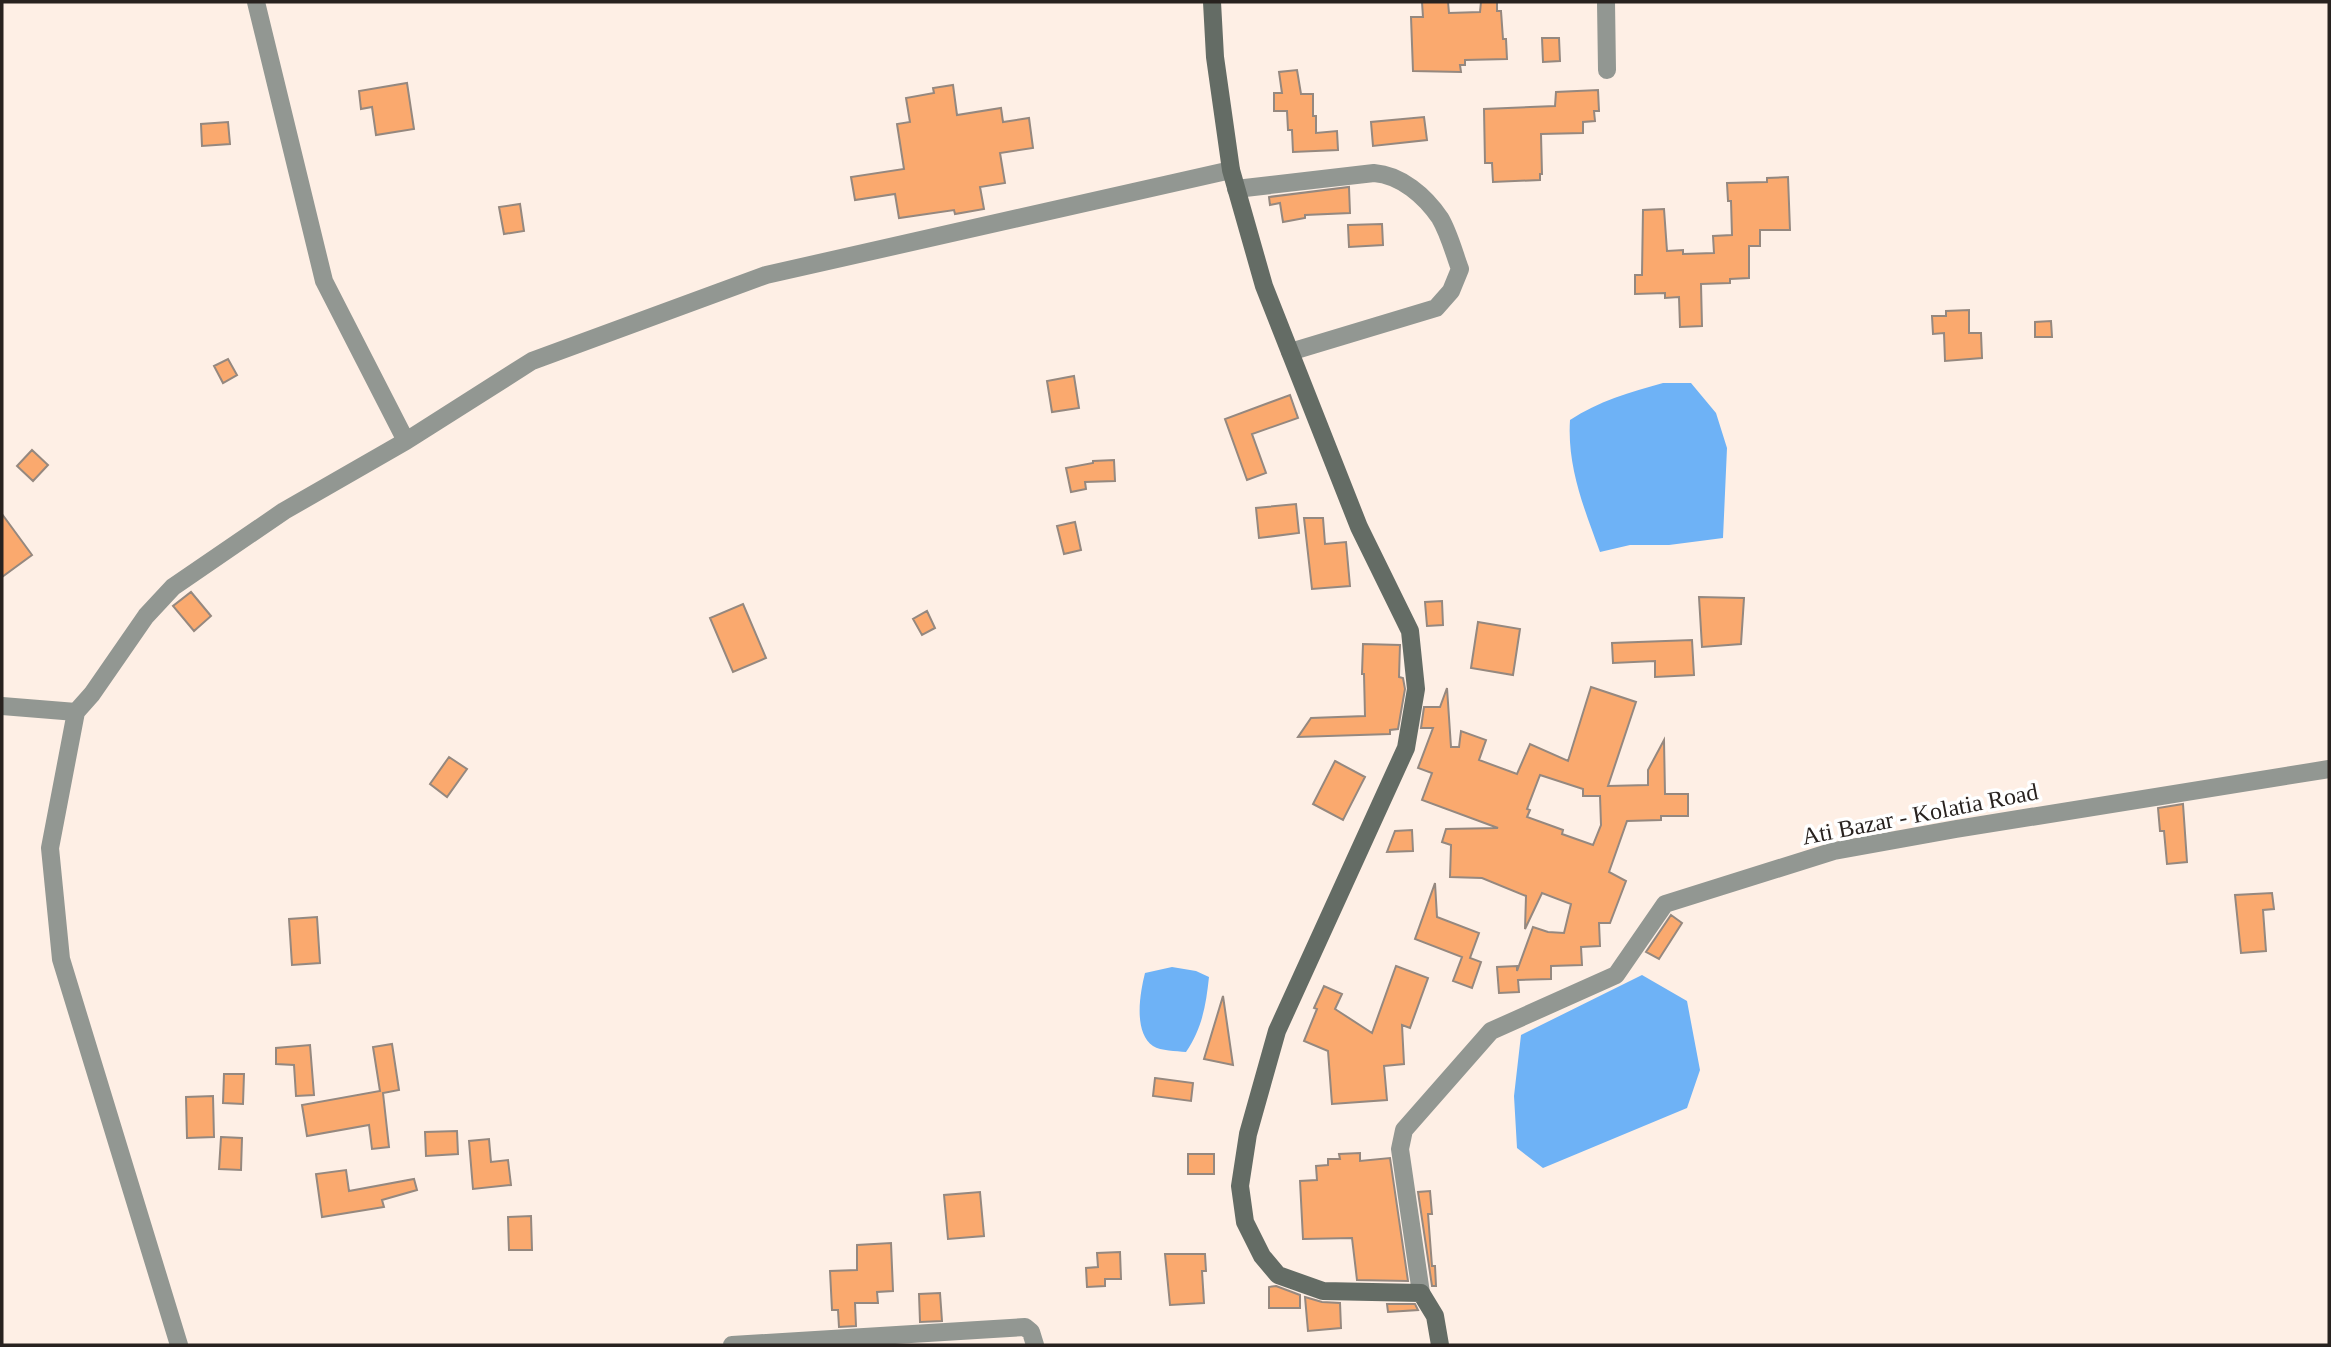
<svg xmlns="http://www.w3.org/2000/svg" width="2331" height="1347" viewBox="0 0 2331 1347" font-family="'Times New Roman',serif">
<rect width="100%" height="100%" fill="#feefe5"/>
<path fill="#6eb2f6" d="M1663 383H1691L1716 413 1727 448 1723 538 1669 545H1630L1600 552C1584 508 1567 467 1570 420 1599 401 1630 392 1663 383Z
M1172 967 1196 971 1209 977C1206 1005 1202 1029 1186 1052 1176 1051 1161 1051 1153 1046 1133 1032 1140 993 1145 973Z
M1642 975 1687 1001 1700 1070 1687 1108 1543 1168 1517 1148 1514 1096 1521 1035Z"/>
<path fill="#faa96e" stroke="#95887f" stroke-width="2" fill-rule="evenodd" d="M1422 2H1448L1449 13 1480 12 1481 2H1497V11H1501L1503 39H1506L1507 59 1465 60V65H1460L1461 72 1413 71 1411 17H1423Z
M1542 38H1559L1560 61 1543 62Z
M1297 70 1301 94H1313V116H1316V133L1337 131 1338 150 1293 152 1292 130H1288L1287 111H1274V93H1282L1279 72Z
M407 83 414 129 376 135 372 107 361 109 359 91Z
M953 85 957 115 1001 108 1003 122 1029 118 1033 148 1000 153 1005 183 980 187 984 209 955 214 954 210 899 218 895 194 855 200 851 177 904 169 897 124 910 122 906 98 934 93 933 88Z
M1598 90 1599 111H1594L1595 121 1583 122V133L1541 134 1542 174H1540V180L1493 182 1492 163H1485L1484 109 1555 106 1556 92Z
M1424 117 1427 140 1373 146 1371 122Z
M228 122 230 144 202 146 201 124Z
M1788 177 1790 230H1760V246H1749V278L1730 279V283L1701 284 1702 326 1680 327 1679 297 1665 298V293L1635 294V275H1642L1643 210 1664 209 1667 251 1683 250V254L1714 253 1713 236 1732 235 1731 201H1728L1727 183 1767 182V178Z
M1349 187 1350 213 1305 215V218L1283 222 1280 203 1270 205 1269 197Z
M520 204 524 231 504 234 499 207Z
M1382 224 1383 245 1349 247 1348 225Z
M1969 310V333H1981L1982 358 1945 361 1944 333 1933 334 1932 316H1946V311Z
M2051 321 2052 337H2035V322Z
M228 359 237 375 223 383 214 366Z
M1074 376 1079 408 1052 412 1047 381Z
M1290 395 1298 418 1252 434 1266 473 1247 480 1225 419Z
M32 450 48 465 33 481 17 466Z
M1114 460 1115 481 1085 482 1086 489 1071 492 1066 468 1093 463V461Z
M1296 504 1299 533 1259 538 1256 508Z
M2 514 32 555 2 577Z
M1304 518H1323L1325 544 1346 542 1350 586 1312 589Z
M1075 522 1081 550 1064 554 1057 526Z
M191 592 211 616 194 631 173 606Z
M1699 597 1744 598 1741 644 1702 647Z
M1442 601 1443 625 1427 626 1425 602Z
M743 604 766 658 733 672 710 618Z
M927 611 935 628 922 635 913 619Z
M1478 622 1520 629 1513 675 1471 668Z
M1692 640 1694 675 1655 677V661L1613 663 1612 643Z
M1363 644 1400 645 1399 677 1403 678 1405 689 1398 729 1390 730V734L1298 737 1311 718 1365 716 1364 674H1362Z
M1591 687 1636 702 1608 786 1648 785V770L1664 740 1665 794H1688V816H1661V820L1627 821 1609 872 1626 881 1610 923H1599L1600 946 1581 947 1582 965 1551 966V979L1518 980 1519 992 1499 993 1497 967 1517 966V971L1533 927 1548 932 1564 933 1571 904 1542 893 1525 929 1526 896 1482 878 1450 877 1451 845 1442 842 1446 829 1498 828 1422 800 1432 773 1418 768 1433 728H1421L1424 707H1440L1447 688 1451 747H1459L1461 731 1486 740 1479 760 1517 774 1530 744 1568 761ZM1540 775 1583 789V796H1600L1601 825 1593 845 1562 834 1563 830 1527 817 1530 810 1527 809Z
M449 757 467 769 447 797 430 784Z
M1335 761 1365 777 1343 820 1313 804Z
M2183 804 2187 862 2167 864 2164 831H2160L2158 808Z
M1412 830 1413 851 1387 852 1395 831Z
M1435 883 1437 917 1479 933 1470 958 1481 962 1472 988 1453 981 1462 957 1415 939Z
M2272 893 2274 909 2263 910 2266 951 2241 953 2235 895Z
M1671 915 1682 923 1659 959 1646 952Z
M317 917 320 963 292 965 289 919Z
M1396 966 1428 978 1410 1028 1402 1025 1404 1064 1384 1066 1387 1100 1332 1104 1328 1051 1304 1041 1317 1009 1314 1008 1324 986 1342 994 1335 1009 1372 1033Z
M1223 996 1233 1065 1204 1059Z
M392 1044 399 1090 383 1093 389 1147 372 1149 369 1125 307 1136 302 1105 380 1091 373 1047Z
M310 1045 314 1095 296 1096 294 1065 276 1064V1048Z
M224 1074H244L243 1104 223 1103Z
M1155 1078 1193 1083 1191 1101 1153 1096Z
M213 1096 214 1137 187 1138 186 1097Z
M457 1131 458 1154 426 1156 425 1132Z
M221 1137 242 1138 241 1170 219 1169Z
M489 1139 491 1162 508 1160 511 1185 473 1189 469 1141Z
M1360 1153V1161L1390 1158 1408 1281 1357 1280 1352 1238 1303 1239 1300 1181 1317 1180 1316 1166 1328 1165V1159H1340L1339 1154Z
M1188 1154H1214V1174H1188Z
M346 1170 349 1191 414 1179 417 1190 382 1200 384 1207 322 1217 316 1174Z
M1430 1191 1432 1214H1428L1432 1266H1435L1436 1286H1432L1418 1192Z
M980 1192 984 1236 948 1239 944 1195Z
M531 1216 532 1250H509L508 1217Z
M891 1243 893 1291 877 1292 878 1303H855L856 1326 839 1327 838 1310H832L830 1271 857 1270V1245Z
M1120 1252 1121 1279H1105V1286L1087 1287 1086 1268 1098 1267 1097 1253Z
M1165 1254H1205L1206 1271H1202L1204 1303 1170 1305Z
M1276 1286 1300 1295V1308H1269V1287Z
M940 1293 942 1321 920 1322 919 1294Z
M1305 1297 1322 1302 1340 1303 1341 1328 1308 1331Z
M1387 1304H1415L1418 1310 1388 1312Z"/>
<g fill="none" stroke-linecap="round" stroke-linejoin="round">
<path stroke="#929792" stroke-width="18" d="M256 2 324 281 406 441
M1606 2 1607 70
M1236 189 1374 173C1401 175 1425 196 1440 218 1449 233 1454 253 1460 269L1451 291 1436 308 1290 352
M2 706 76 712 92 694 146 616 173 587 284 511 406 441 532 361 766 275 1231 170
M76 712 50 848 61 959 179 1345
M1421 1293 1400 1149 1404 1130 1491 1031 1616 975 1665 904 1834 851 1956 829 2329 769
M732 1345 1025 1327 1031 1332 1035 1345"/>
<path stroke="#646c65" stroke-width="18" d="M1212 2 1215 57 1231 170 1264 286 1359 527 1410 631 1416 689 1406 748 1277 1031 1248 1134 1240 1186 1245 1222 1262 1256 1278 1275 1323 1291 1421 1293 1435 1316 1440 1345"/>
</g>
<g text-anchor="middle" stroke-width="7" stroke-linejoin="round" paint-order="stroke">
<g font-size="24" fill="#28221f" stroke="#fff">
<text transform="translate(1920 814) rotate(-11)" y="8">Ati Bazar - Kolatia Road</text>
</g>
</g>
<rect width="2331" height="1347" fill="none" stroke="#28221f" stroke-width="7"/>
</svg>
